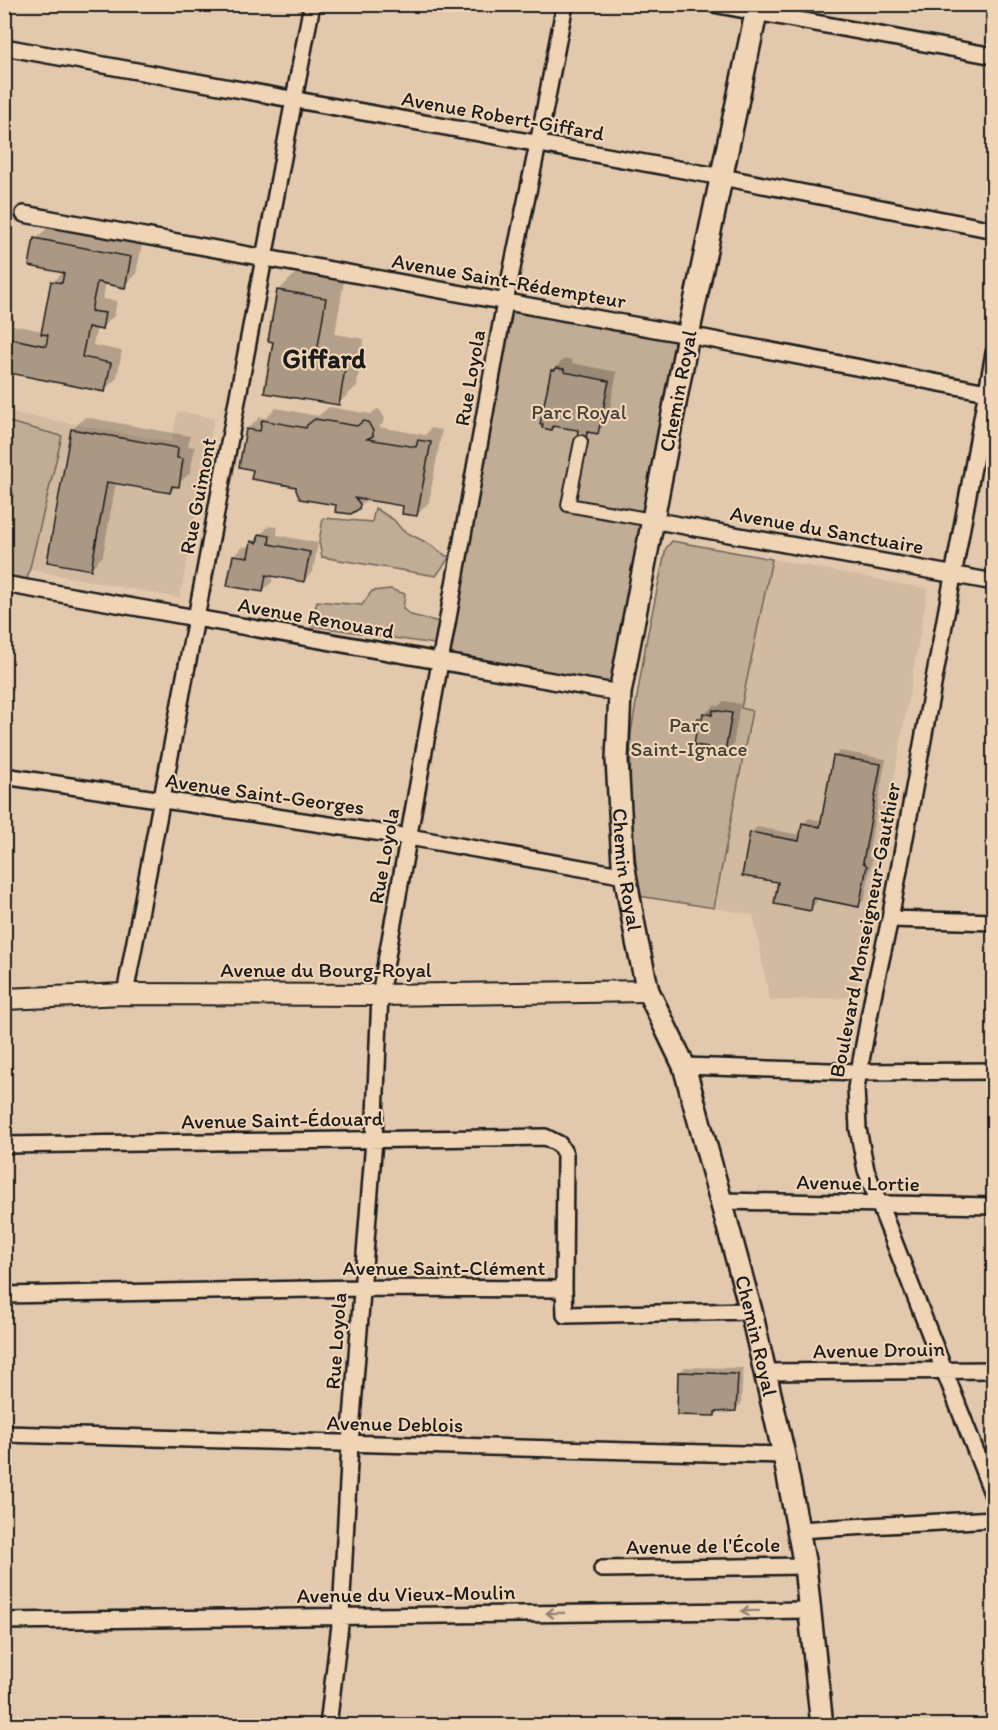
<svg xmlns="http://www.w3.org/2000/svg" width="998" height="1730" viewBox="0 0 998 1730" font-family="Itim,sans-serif">
<rect width="100%" height="100%" fill="#e2c9ad"/>
<filter id="ink" filterUnits="userSpaceOnUse"><feTurbulence type="fractalNoise" baseFrequency=".0167" numOctaves="2"/><feDisplacementMap in="SourceGraphic" scale="12" xChannelSelector="R" yChannelSelector="G"/><feConvolveMatrix kernelMatrix="1 2 1 2 8 2 1 2 1" color-interpolation-filters="sRGB"/></filter>
<g filter="url(#ink)">
<path fill="#d2baa1" d="M4 411 171 442 178 411 214 418 180 598 5 565Z
M772 559 928 589 855 997 770 1001 753 915 714 908 752 712 741 709Z"/>
<path fill="#c1ac95" stroke="#6e6458" stroke-width="1.5" d="M505 302 688 335 620 693 441 662Z
M5 421 62 436 25 588 5 583 4 529H8L13 493 5 490Z
M375 508 394 520 402 530 429 544 449 558 436 576 322 557 319 542 323 518 372 522Z
M672 541 772 559 741 708 752 711 714 908 639 896 630 800 631 733 647 637 666 548Z
M390 589 405 594 403 609 411 615 440 622 434 644 311 626 317 601 362 605 372 591Z"/>
<path fill="#0003" d="M48 227 142 245 136 274 124 286 106 282 103 299 117 301 114 316 101 328 97 327 93 345 122 351 117 378 104 390 4 370V316L14 318 13 325 43 331 53 282 63 272 36 239Z
M296 273 344 281 335 334 364 339 357 386 338 404 275 340 278 291Z
M566 359 573 360 572 363 617 372 607 423 597 432 591 431 585 437 580 429 555 425 552 428 553 370 562 361Z
M329 407 371 414 377 409 380 410 385 418 384 422 379 427 425 435 431 428 442 430 429 502 417 515 405 505 368 498 358 508 338 504 298 485 255 469 247 429 260 417 266 418 276 408 318 416Z
M85 417 190 436 188 446 195 447 190 473 170 492 116 482 103 556 91 568 72 430Z
M269 526 278 527 277 535 318 543 313 571 304 580 273 575 272 582 262 591 234 555 244 546 252 548 253 542Z
M724 701 740 704 733 746 723 755 709 746 700 719 714 705 719 706Z
M840 751 886 759 868 856 872 860 865 899 859 905 817 898 816 903 810 909 780 881 751 833 757 827 801 835 803 824 809 818 823 821 834 757Z
M685 1367 743 1368 741 1404 735 1410H719L715 1415 679 1373Z"/>
<path fill="#ab9884" stroke="#1c1c1c" stroke-width="1.5" d="M34 238 131 257 125 288 97 282 91 311 105 313 102 330 88 327 82 357 111 363 105 392 4 372V337L46 346 48 335 41 334 51 281 62 283 64 273 29 266Z
M277 290 326 298 317 352 347 357 339 405 264 393 273 342 268 341Z
M556 368 564 369V372L609 381 598 434 587 432 586 439 577 437 578 430 553 426 552 430 542 428 543 424H540L551 370H555Z
M315 419 357 426 363 421 368 422 373 431V436L367 439 416 447 418 440 431 442 417 516 402 514 403 506 355 498 360 504 359 509 351 514 335 512 336 505 300 499 296 490V487L251 479 253 470 239 467 246 429 260 431 262 420 306 428 307 425Z
M71 429 178 448 177 458 183 459 179 487 172 486 170 493 107 482 91 570 47 562Z
M259 534 270 536 269 544 310 552 304 582 266 575 263 592 227 586 233 555 248 557 251 541 257 543Z
M713 710 732 713 724 757 706 753 707 747 694 745 698 718 702 719 703 713 712 715Z
M833 756 881 764 863 862 867 866 859 907 813 898 811 911 774 904 778 882 742 876 750 832 799 841 802 823 820 827Z
M678 1372 738 1374 736 1411 715 1412V1416L677 1415Z"/>
<g fill="none" stroke-linecap="round" stroke-linejoin="round">
<defs>
<path id="pedestrian" d="M581 442 568 505 652 520"/>
<path id="minor" d="M713 4 994 56
M4 47 722 177 994 230
M24 214 688 335 987 392
M994 353 890 919 873 996 856 1088 858 1129 866 1170 994 1498
M652 520 994 582
M4 584 620 693
M4 776 409 837 626 876
M890 919 994 922
M125 994 312 4
M684 1066 859 1072 994 1071
M4 1145 545 1137 559 1144 565 1154 564 1289
M722 1201 994 1206
M4 1295 361 1288 564 1289 565 1315 751 1311
M765 1372 994 1370
M4 1434 784 1455
M797 1530 994 1519
M602 1569 805 1566
M4 1621 809 1610
M328 1726 341 1616 350 1444 374 1140 380 995 505 302 538 144 565 4"/>
<path id="tertiary" d="M4 999 125 994 380 995 648 991"/>
<g id="secondary">
<path id="s1" d="M758 4 688 335 620 693 617 760 623 863 637 942 648 991 684 1066 751 1311 784 1455 805 1566 822 1726"/>
</g>
</defs>
<use href="#pedestrian" stroke="#1c1c1c" stroke-width="16"/>
<use href="#minor" stroke="#1c1c1c" stroke-width="20"/>
<use href="#tertiary" stroke="#1c1c1c" stroke-width="24"/>
<use href="#secondary" stroke="#1c1c1c" stroke-width="26"/>
<use href="#pedestrian" stroke="#efd4b6" stroke-width="12"/>
<use href="#minor" stroke="#efd4b6" stroke-width="15"/>
<use href="#tertiary" stroke="#efd4b6" stroke-width="20"/>
<use href="#secondary" stroke="#efd4b6" stroke-width="21"/>
</g>
<defs><path id="oneway-shaft" d="M-6 0H5M1.5-3L5.5 0L1.5 3" fill="none" stroke-width="1.6" stroke-linecap="round" stroke-linejoin="round" transform="scale(1.5)"/></defs>
<g stroke="#908171">
<use href="#oneway-shaft" transform="translate(750 1611) rotate(179)"/>
<use href="#oneway-shaft" transform="translate(555 1613) rotate(179)"/>
</g>
</g>
<g text-anchor="middle" stroke-width="4.5" stroke-linejoin="round" paint-order="stroke">
<g font-size="21" fill="#1c1c1c" stroke="#efd4b6">
<text transform="translate(503 116) rotate(10)" y="7">Avenue Robert-Giffard</text>
<text transform="translate(509 281) rotate(10)" y="7">Avenue Saint-Rédempteur</text>
<text transform="translate(470 378) rotate(-80)" y="7">Rue Loyola</text>
<text transform="translate(678 391) rotate(-79)" y="7">Chemin Royal</text>
<text transform="translate(198 496) rotate(-79)" y="7">Rue Guimont</text>
<text transform="translate(827 530) rotate(10)" y="7">Avenue du Sanctuaire</text>
<text transform="translate(316 618) rotate(10)" y="7">Avenue Renouard</text>
<text transform="translate(265 794) rotate(8)" y="7">Avenue Saint-Georges</text>
<text transform="translate(384 856) rotate(-80)" y="7">Rue Loyola</text>
<text dy="7" stroke="none"><textPath href="#s1" startOffset="880">Chemin Royal</textPath></text>
<text transform="translate(865 930) rotate(-79)" y="7">Boulevard Monseigneur-Gauthier</text>
<text x="326" y="977">Avenue du Bourg-Royal</text>
<text transform="translate(282 1120) rotate(-1)" y="7">Avenue Saint-Édouard</text>
<text transform="translate(858 1183) rotate(1)" y="7">Avenue Lortie</text>
<text x="444" y="1275">Avenue Saint-Clément</text>
<text dy="7" stroke="none"><textPath href="#s1" startOffset="1366">Chemin Royal</textPath></text>
<text transform="translate(336 1341) rotate(-86)" y="7">Rue Loyola</text>
<text transform="translate(879 1350) rotate(-1)" y="7">Avenue Drouin</text>
<text transform="translate(395 1424) rotate(1)" y="7">Avenue Deblois</text>
<text transform="translate(703 1546) rotate(-1)" y="7">Avenue de l'École</text>
<text transform="translate(406 1594) rotate(-1)" y="7">Avenue du Vieux-Moulin</text>
</g>
<g font-size="21" fill="#45403a" stroke="#efd4b6">
<text x="579" y="419">Parc Royal</text>
<text x="689" y="732">Parc<tspan x="689" dy="24">Saint-Ignace</tspan></text>
</g>
<g font-size="27" font-weight="bold" fill="#1c1c1c" stroke="#efd4b6">
<text x="324" y="368">Giffard</text>
</g>
</g>
<rect width="998" height="1730" fill="none" stroke="#efd4b6" stroke-width="24"/>
<rect x="12" y="12" width="974" height="1706" fill="none" stroke="#1c1c1c" stroke-width="2" filter="url(#ink)"/>
</svg>
